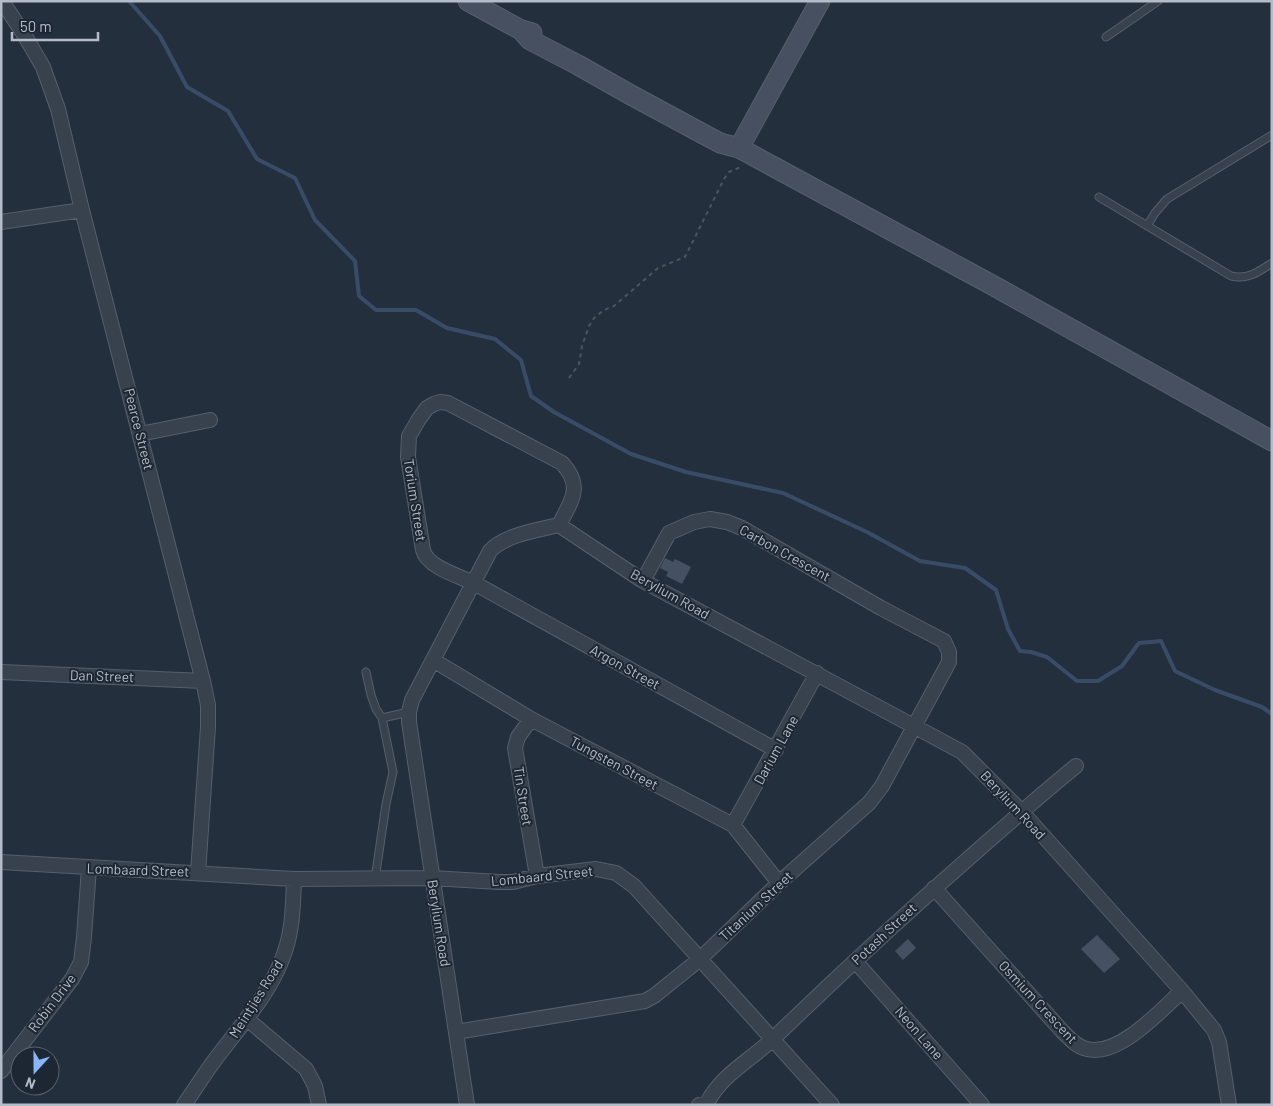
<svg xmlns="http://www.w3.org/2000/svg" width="1273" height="1106" viewBox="0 0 1273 1106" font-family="Barlow,sans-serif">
<rect width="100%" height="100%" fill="#242f3e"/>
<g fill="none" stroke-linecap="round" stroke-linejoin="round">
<path stroke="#394c67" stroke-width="4" d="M129 1 160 36 187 87 228 111 257 159 295 178 315 220 355 261 359 296 376 310H416L447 328 495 339 521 360 531 396 554 412 631 454 686 472 783 493 867 532 920 561 965 568 996 590 1008 629 1020 651 1031 652 1047 657 1077 681H1098L1122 666 1139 643 1161 641 1175 671 1215 690 1262 707 1272 714"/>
</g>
<path fill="#455162" d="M665 558 673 562 675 559 691 567 682 584 666 576 668 572 660 568Z
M1097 935 1120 959 1104 973 1081 949Z
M908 939 916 948 903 960 895 951Z"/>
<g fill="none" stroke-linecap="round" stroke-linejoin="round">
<defs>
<path id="lane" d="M1106 37 1158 1
M1099 197 1231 276C1248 280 1258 272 1272 263
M1147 226 1155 213 1167 199 1272 135
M366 672 371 695 376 709 382 718 393 772 386 804 375 879
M382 718 409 712"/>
<path id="street" d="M2 1 25 36 43 67 58 109 82 210 203 681 208 705V727L198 873
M1 222 82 210
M140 434 210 420
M559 525C571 501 584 487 562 463L448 403 440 402 434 404 427 408 419 419 409 436 408 457 423 550C427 567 459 576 474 583L776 750
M433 660 531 719 733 825 779 883
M1 672 203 681
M531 719 518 737 515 748 537 876
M733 825 817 673
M1 862 294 879 432 878 499 882H513L537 876 596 869 616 873 634 886 832 1105
M934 888 1062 1031C1070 1039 1077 1047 1087 1049 1119 1057 1160 1011 1182 991
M855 961 982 1105
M247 1019 306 1069 315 1086 319 1105
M456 1032 645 1001 654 996 700 959 779 883 869 803 882 786 949 662V652L944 641 881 608 742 528 727 522 710 519 694 522 669 533 643 581
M1 1071 72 979 81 962 84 937 89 868
M184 1105C195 1089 205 1073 217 1057 241 1025 273 990 285 951 293 928 293 903 294 879
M467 1105 409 722V712L412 700 490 551C504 535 538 530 559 525L643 581 962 752 1022 812 1182 991 1214 1030 1219 1042 1229 1105
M699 1105 707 1103C722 1074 751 1060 774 1038 843 971 914 906 986 843 1016 817 1045 791 1076 766"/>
<path id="secondary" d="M468 1 521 30 532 33
M521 30 530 40 578 65 631 95 720 143 739 148 994 286 1272 441
M739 148 820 1"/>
</defs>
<use href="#lane" stroke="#565f6c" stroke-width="9"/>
<use href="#street" stroke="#565f6c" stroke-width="16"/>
<use href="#secondary" stroke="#565f6c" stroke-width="21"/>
<path stroke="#44595c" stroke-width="2" stroke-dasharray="4 4" stroke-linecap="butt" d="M569 378 579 364 582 346 589 326 594 318 604 310 614 306 658 268 685 257 724 179 729 172 741 167"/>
<use href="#lane" stroke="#38414e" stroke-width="7"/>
<use href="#street" stroke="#38414e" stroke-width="14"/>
<use href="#secondary" stroke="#465061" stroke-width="19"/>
</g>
<g text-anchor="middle" stroke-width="4" stroke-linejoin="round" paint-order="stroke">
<g font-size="14" fill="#b4bcc9" stroke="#1d2633">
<text transform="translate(139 429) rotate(76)" y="5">Pearce Street</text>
<text transform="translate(415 500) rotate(81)" y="5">Torium Street</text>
<text transform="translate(785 553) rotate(29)" y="5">Carbon Crescent</text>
<text transform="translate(670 594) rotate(29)" y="5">Berylium Road</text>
<text transform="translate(625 667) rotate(29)" y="5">Argon Street</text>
<text transform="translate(102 676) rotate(2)" y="5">Dan Street</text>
<text transform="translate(776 750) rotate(-61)" y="5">Darium Lane</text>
<text transform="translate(614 763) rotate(28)" y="5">Tungsten Street</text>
<text transform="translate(523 796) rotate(81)" y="5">Tin Street</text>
<text transform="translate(1013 805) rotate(47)" y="5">Berylium Road</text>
<text transform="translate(138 870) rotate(2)" y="5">Lombaard Street</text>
<text transform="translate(542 876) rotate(-6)" y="5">Lombaard Street</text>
<text transform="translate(756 906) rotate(-43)" y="5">Titanium Street</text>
<text transform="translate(439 923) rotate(81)" y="5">Berylium Road</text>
<text transform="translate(884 934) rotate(-43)" y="5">Potash Street</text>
<text transform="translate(256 999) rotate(-58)" y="5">Meintjies Road</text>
<text transform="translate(1038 1002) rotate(47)" y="5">Osmium Crescent</text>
<text transform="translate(52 1003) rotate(-53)" y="5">Robin Drive</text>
<text transform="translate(919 1033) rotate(49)" y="5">Neon Lane</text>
</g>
</g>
<rect width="1273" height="1106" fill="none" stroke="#b4bcc9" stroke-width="5"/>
<g transform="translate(35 1071) rotate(201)"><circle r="24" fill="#1d2633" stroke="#59626f"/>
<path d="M0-4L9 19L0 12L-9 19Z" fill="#8ab4f8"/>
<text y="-8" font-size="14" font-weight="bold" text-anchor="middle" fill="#b4bcc9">N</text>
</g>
<path d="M12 32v8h86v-8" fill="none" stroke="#b4bcc9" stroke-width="2.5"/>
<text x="20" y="32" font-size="15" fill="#b4bcc9" stroke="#1d2633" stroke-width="4" paint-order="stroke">50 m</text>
</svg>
